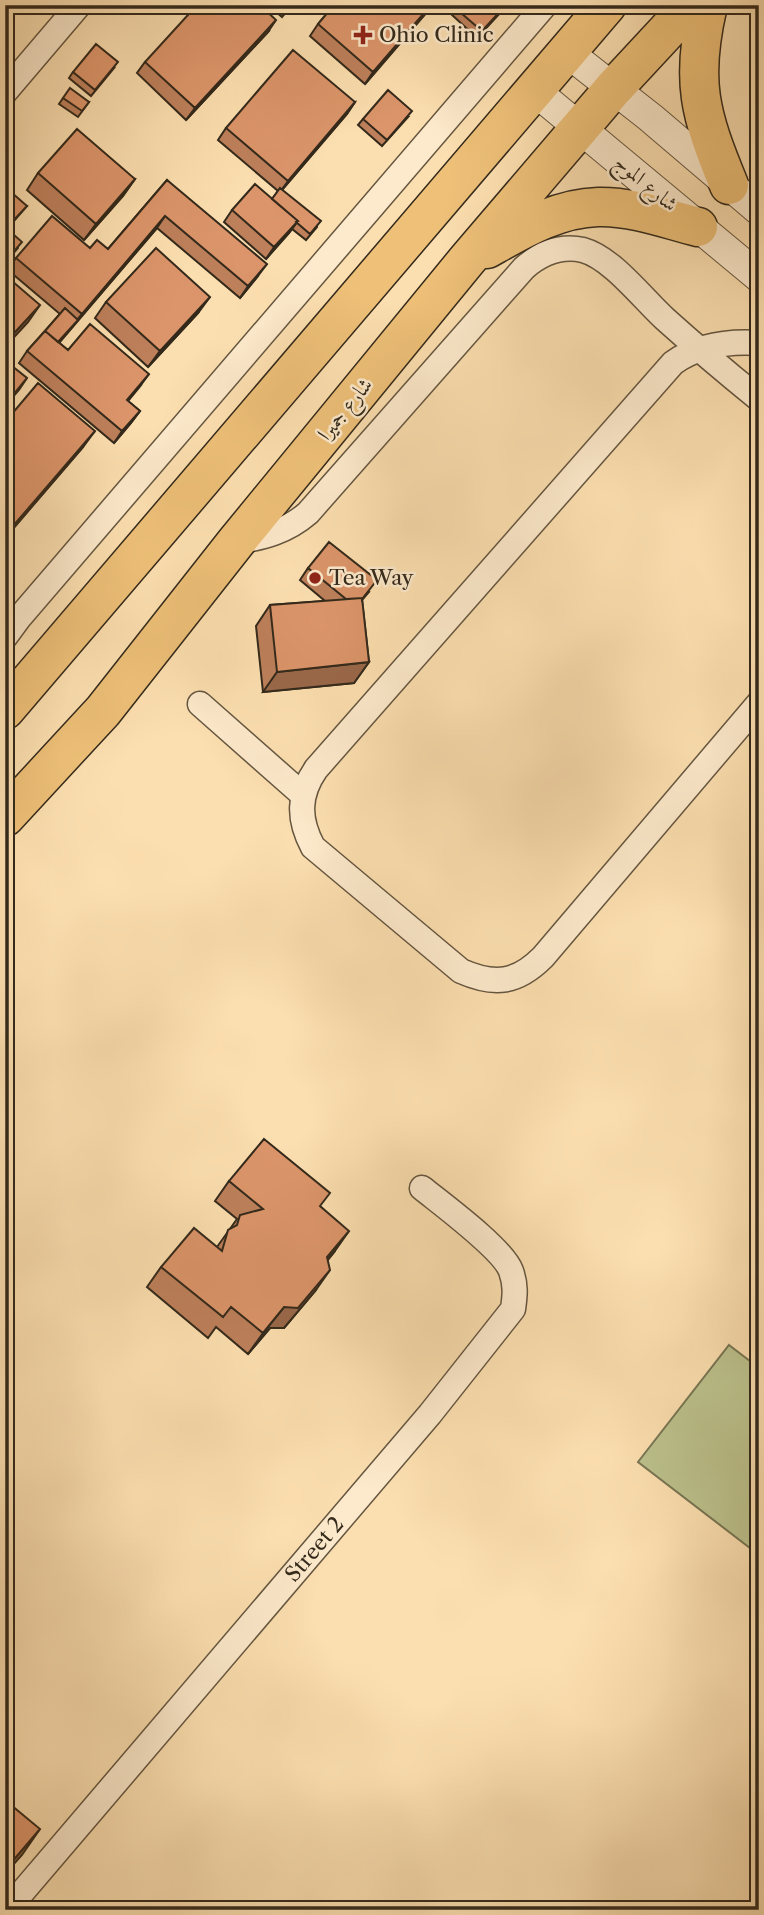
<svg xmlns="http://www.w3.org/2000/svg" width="764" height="1915" viewBox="0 0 764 1915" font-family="'Libre Caslon Text',Amiri,serif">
<rect width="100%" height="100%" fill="#fcdfb0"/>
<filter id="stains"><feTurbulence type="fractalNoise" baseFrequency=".00286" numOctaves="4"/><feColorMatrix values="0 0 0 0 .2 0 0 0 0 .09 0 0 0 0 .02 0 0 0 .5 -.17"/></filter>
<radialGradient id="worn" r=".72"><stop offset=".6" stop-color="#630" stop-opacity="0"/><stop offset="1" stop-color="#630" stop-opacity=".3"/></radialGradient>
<path fill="#bcc28d" stroke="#787654" stroke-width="2" d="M729 1345 759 1368V1555L638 1462Z"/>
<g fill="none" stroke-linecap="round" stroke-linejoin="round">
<defs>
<path id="service" d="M5 607 19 618"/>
<g id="minor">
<path d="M5 92 79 5"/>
<path d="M759 343C728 341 698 345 673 363L316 769C298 795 298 819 313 847L461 971C495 986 517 983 543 957L759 703"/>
<path d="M236 542C264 537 286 532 308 513L524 268C540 254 560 245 583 250 612 258 642 298 665 319 695 346 727 373 759 399"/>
<path d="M5 637 19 618 545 5"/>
<path d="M200 704 303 795"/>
<path id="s1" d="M7 1910 430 1414 513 1309C515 1295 516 1285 511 1271 503 1249 443 1205 422 1188"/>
</g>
<path id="tertiary" d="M567 52 651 118 759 210
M534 90 759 277"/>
<path id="primary" d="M708 5C690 81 700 115 729 185
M487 249C521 230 557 208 598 207 632 206 666 219 698 227
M5 710 607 5
M5 817 103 711 236 542 467 260 613 89 691 5"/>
</defs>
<use href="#service" stroke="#655640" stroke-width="15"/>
<use href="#minor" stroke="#655640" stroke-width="27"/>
<use href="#tertiary" stroke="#655640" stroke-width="32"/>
<use href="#primary" stroke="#33291b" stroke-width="41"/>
<use href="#service" stroke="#fdeacc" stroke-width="12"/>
<use href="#minor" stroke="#fdeacc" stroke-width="24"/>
<use href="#tertiary" stroke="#fdeacc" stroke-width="30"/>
<use href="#primary" stroke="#eec078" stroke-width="38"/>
</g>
<path fill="#bd805b" stroke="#33291b" stroke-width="2" d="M7 5H18L13 11Z
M268 5H292L282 17Z
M334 5H433L365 84 310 36 318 24Z
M455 5H506L477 38 450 13Z
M268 32 186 120 137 73 145 62Z
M114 68 91 96 69 78 73 72Z
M63 98 89 102 78 117 59 104Z
M355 102 347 114 282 190 317 227 306 240 292 229 266 259 224 222 232 210 272 199 278 191 218 140 226 128Z
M408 117 382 146 358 125 363 119Z
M38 173 135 179 123 196 84 240 27 190Z
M167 180 258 276 240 298 157 228 59 343 68 350 141 385 128 401 140 411 131 423 114 443 19 363 27 351 60 314 8 270 16 258 90 248 108 249Z
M5 199 27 206 7 229 18 248 6 262 5 261Z
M106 302 198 313 148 367 95 318Z
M5 422 83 447 5 538Z
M308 568 369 592 362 600 369 662 354 683 263 692 256 626 270 605 325 601 300 580Z
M229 1181 321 1207 335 1251 328 1260 316 1290 284 1328H270L248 1354 216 1327 208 1338 147 1287 161 1267 217 1247 237 1219 215 1201Z"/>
<path fill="#9a684a" stroke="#33291b" stroke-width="2" d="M431 5H433L365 84 373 72Z
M506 5 503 10 477 38 482 31Z
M276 20 268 32 186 120 195 108Z
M355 102 347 114 280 192 288 181Z
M135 179 123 196 84 240 96 224Z
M165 216 157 228 49 354 82 314Z
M298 221 289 233 266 259 274 247Z
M267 264 258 276 240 298 248 286Z
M210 297 198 313 148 367 160 351Z
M40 305 28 322 5 347V343Z
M149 374 141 385 118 412 127 400Z
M27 378 19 390 5 406V405Z
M140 411 131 423 114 443 122 431Z
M95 431 83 447 5 538 13 526Z
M369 662 354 683 263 692 277 672Z
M349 1231 335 1251 313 1277 327 1257Z
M330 1270 316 1290 284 1328H270L248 1354 263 1333 284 1307Z
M40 1829 22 1855 5 1874V1870Z"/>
<path fill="#dc956a" stroke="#33291b" stroke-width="2" d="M197 5H260L276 20 195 108 145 62Z
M334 5H431L373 72 318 24Z
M455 5H506L482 31 454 7Z
M96 44 118 62 95 90 73 72Z
M293 50 355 102 288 181 226 128Z
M70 88 89 102 82 111 63 98Z
M388 90 412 111 387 140 363 119Z
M77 129 135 179 96 224 38 173Z
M167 180 267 264 248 286 165 216 82 314 16 258 52 216 90 248 97 240 108 249Z
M255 184 298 221 274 247 232 210Z
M280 188 321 221 310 234 296 222 298 221 272 199Z
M11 192 27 206 11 223 5 218V199Z
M5 227 22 242 10 256 5 251Z
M156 248 210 297 160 351 106 302Z
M5 275 40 305 5 343Z
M65 308 78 320 58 342 45 331Z
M90 324 149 374 127 400 140 411 122 431 27 351 45 331 68 350Z
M7 362 27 378 5 405V365Z
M38 383 95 431 13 526 5 519V422Z
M329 542 377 580 362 599V598L346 599 308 568Z
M362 598 369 662 277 672 270 605Z
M264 1139 330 1193 320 1206 349 1231 327 1257 330 1270 298 1308 284 1307 263 1333 231 1307 223 1317 161 1267 194 1228 222 1251 228 1230 237 1225 240 1215 263 1209 229 1181Z
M5 1800 40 1829 5 1870Z"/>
<g fill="#8f2418" stroke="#fdeacc" stroke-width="2.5">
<path d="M359.5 24.5h7v7h7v7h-7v7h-7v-7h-7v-7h7z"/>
<circle cx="315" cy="578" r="7"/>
</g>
<g text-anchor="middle" stroke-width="5" stroke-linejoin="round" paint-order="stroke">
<g font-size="21" fill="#33291b" stroke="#fdeacc" text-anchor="start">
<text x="379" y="42">Ohio Clinic</text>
<text x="329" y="585">Tea Way</text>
</g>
<g font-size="21" fill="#33291b" stroke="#fdeacc">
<text transform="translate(646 183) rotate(40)" y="7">شارع الموج</text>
<text transform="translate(345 409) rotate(-51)" y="7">شارع جميرا</text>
<text dy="7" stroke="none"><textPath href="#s1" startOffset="474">Street 2</textPath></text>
</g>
</g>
<rect width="764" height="1915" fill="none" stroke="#fcdfb0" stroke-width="28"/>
<rect x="7" y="7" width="750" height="1901" fill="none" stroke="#33291b" stroke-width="3.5"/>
<rect x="14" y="14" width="736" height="1887" fill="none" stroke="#33291b" stroke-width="2"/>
<rect width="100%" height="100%" filter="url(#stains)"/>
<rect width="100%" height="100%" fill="url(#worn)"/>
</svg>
